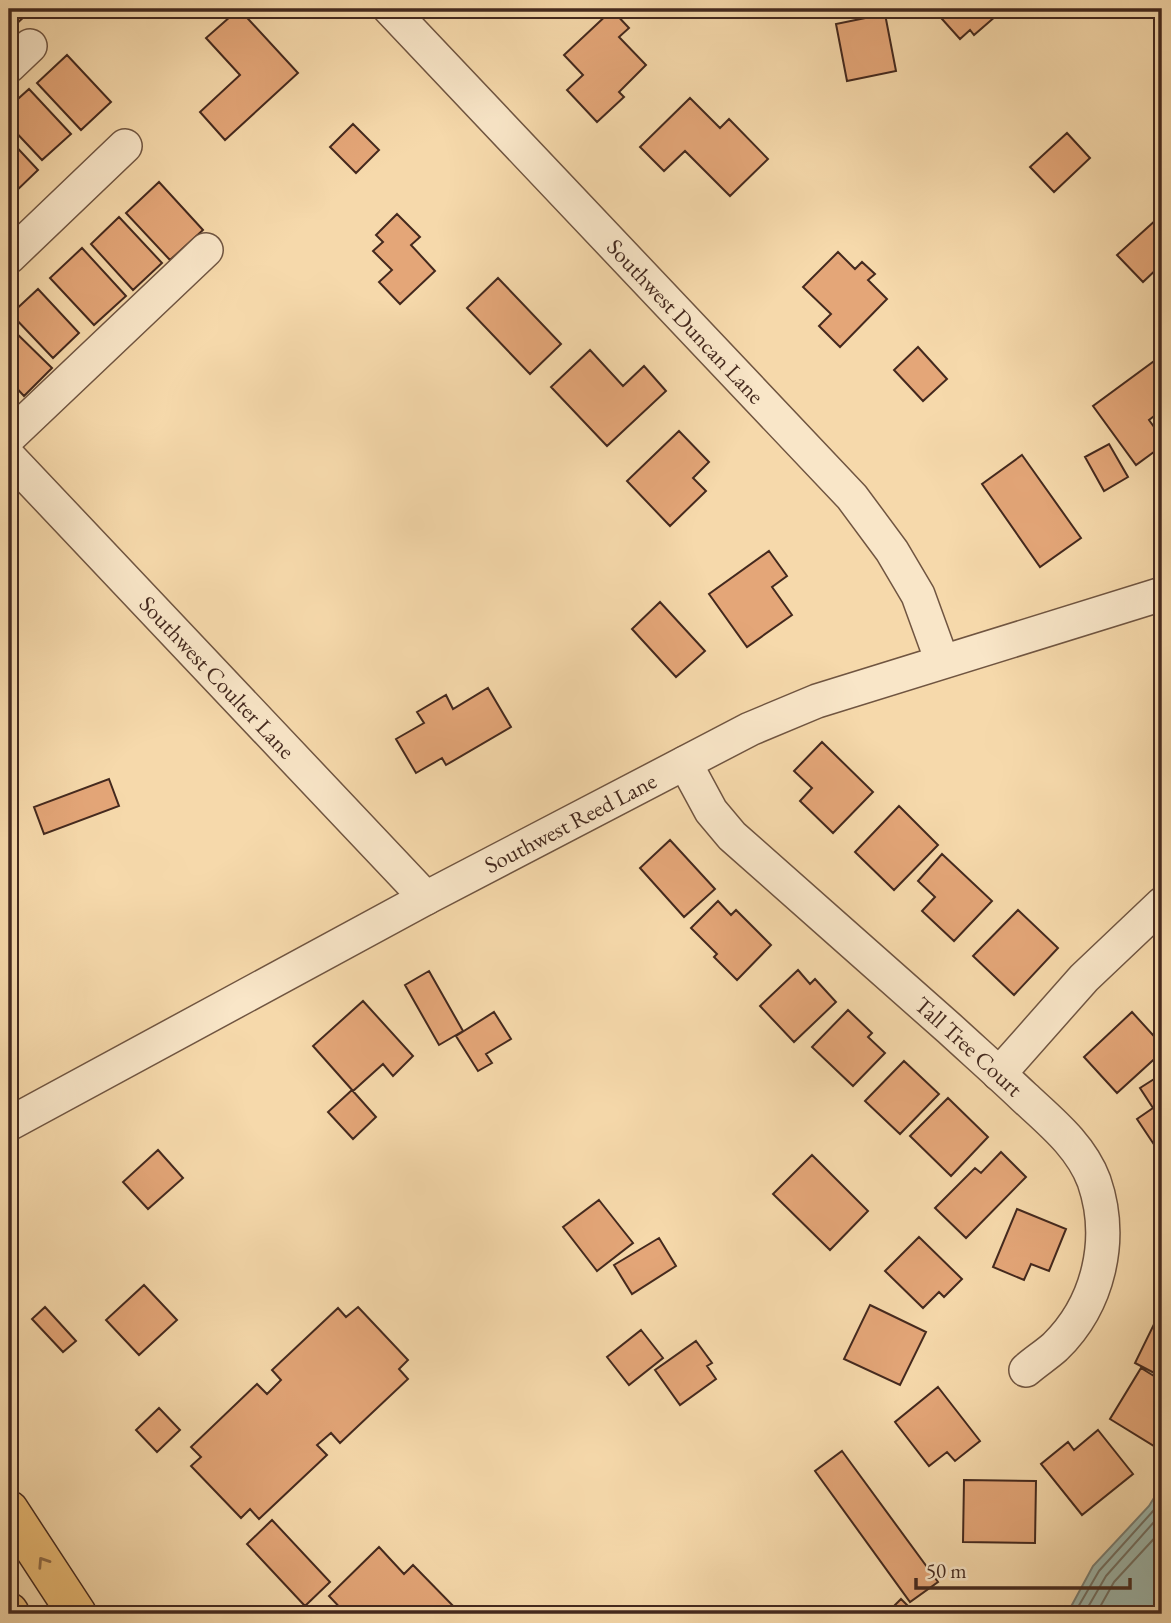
<svg xmlns="http://www.w3.org/2000/svg" width="1171" height="1623" viewBox="0 0 1171 1623" font-family="'EB Garamond',serif">
<rect width="100%" height="100%" fill="#f6d9ab"/>
<filter id="stains"><feTurbulence type="fractalNoise" baseFrequency=".00286" numOctaves="4"/><feColorMatrix values="0 0 0 0 .2 0 0 0 0 .09 0 0 0 0 .02 0 0 0 .5 -.17"/></filter>
<radialGradient id="worn" r=".72"><stop offset=".6" stop-color="#630" stop-opacity="0"/><stop offset="1" stop-color="#630" stop-opacity=".3"/></radialGradient>
<path fill="#9db9af" stroke="#797f75" stroke-width="2" d="M1162 1485V1600L1149 1614H1067L1093 1566 1149 1506Z"/>
<g fill="none" stroke-linecap="round" stroke-linejoin="round">
<path stroke="#707166" stroke-width="2" d="M1074 1614 1099 1571 1154 1510 1162 1498
M1084 1614 1106 1576 1162 1513
M1096 1614 1114 1582 1162 1530"/>
</g>
<path fill="#e4a678" stroke="#44291e" stroke-width="2" d="M9 9H22L27 14 9 31Z
M239 9 298 73 225 140 200 112 240 75 206 38Z
M933 9H1004L974 35 970 30 960 39Z
M612 10 629 28 619 37 646 65 619 92 624 97 597 122 567 90 583 75 564 55Z
M885 14 896 71 847 81 836 24Z
M67 55 111 102 81 130 37 83Z
M29 89 71 134 42 160 9 125V107Z
M690 98 720 128 729 119 768 159 730 196 685 151 664 171 640 147Z
M353 124 379 150 356 173 330 147Z
M1067 133 1090 158 1054 192 1030 167Z
M9 139 38 170 9 198Z
M159 182 203 230 170 260 126 213Z
M397 214 420 237 411 245 435 271 400 304 379 282 392 270 373 251 383 242 376 235Z
M119 217 162 263 133 290 91 244Z
M1157 219 1162 225V264L1143 282 1117 255Z
M82 248 126 296 94 325 50 278Z
M838 252 855 269 862 262 875 274 868 280 887 299 840 347 819 326 831 314 803 287Z
M498 278 561 344 530 374 467 308Z
M38 289 79 333 53 358 11 314Z
M9 326 52 368 24 396 9 380Z
M918 347 947 379 923 401 894 370Z
M590 350 623 386 644 366 666 391 607 446 551 387Z
M1161 356 1162 410 1149 420 1162 438V446L1136 465 1093 406Z
M679 431 709 462 693 478 706 491 670 526 627 481Z
M1109 444 1128 477 1104 491 1085 457Z
M1022 455 1081 538 1040 567 982 484Z
M769 551 787 576 772 587 792 615 747 647 709 594Z
M660 602 705 651 676 677 632 629Z
M488 688 511 727 446 765 442 758 416 773 396 739 424 723 417 712 446 695 453 709Z
M822 742 873 792 833 833 800 801 812 788 794 771Z
M109 779 119 806 44 834 34 807Z
M899 806 938 845 894 890 855 852Z
M670 840 715 889 684 917 640 868Z
M942 854 992 901 954 941 922 911 935 897 918 881Z
M718 901 731 915 736 910 771 945 737 980 714 957 717 954 691 928Z
M1018 910 1058 948 1014 995 973 956Z
M798 970 810 984 815 979 836 1002 794 1042 760 1006Z
M429 971 463 1031 439 1045 405 985Z
M363 1001 413 1056 393 1076 383 1064 353 1091 313 1046Z
M848 1010 872 1033 868 1037 885 1053 853 1086 812 1047Z
M494 1012 511 1039 486 1054 492 1063 478 1071 456 1036Z
M1132 1012 1162 1045V1052L1117 1093 1084 1057Z
M904 1061 939 1094 900 1134 865 1101Z
M1162 1074V1142L1155 1146 1137 1119 1153 1108 1140 1088Z
M352 1090 376 1117 353 1139 328 1112Z
M948 1098 988 1137 951 1176 910 1136Z
M158 1150 183 1178 148 1209 123 1182Z
M1001 1152 1026 1177 966 1238 935 1208 975 1168 981 1173Z
M812 1155 868 1211 830 1250 773 1194Z
M599 1200 633 1243 597 1271 563 1227Z
M1017 1209 1066 1229 1049 1271 1031 1264 1024 1280 993 1267Z
M919 1237 962 1279 944 1297 939 1292 923 1308 885 1271Z
M659 1238 676 1266 632 1294 614 1265Z
M144 1285 177 1320 139 1355 106 1320Z
M870 1305 926 1332 900 1385 844 1359Z
M45 1307 76 1341 63 1352 32 1319Z
M358 1307 408 1360 399 1369 408 1379 340 1443 331 1433 317 1445 327 1455 259 1519 250 1509 241 1518 191 1466 201 1457 191 1447 257 1384 267 1394 281 1380 272 1370 338 1308 346 1317Z
M1158 1316 1162 1318V1377L1135 1363Z
M641 1330 663 1358 629 1385 607 1357Z
M696 1341 712 1363 707 1366 716 1379 680 1405 655 1370Z
M1141 1368 1162 1381V1432L1154 1446 1110 1419Z
M938 1387 980 1441 955 1461 947 1452 929 1466 895 1422Z
M159 1408 180 1430 157 1452 136 1430Z
M1098 1430 1133 1474 1082 1515 1041 1464 1068 1442 1074 1450Z
M842 1451 938 1582 910 1602 815 1471Z
M964 1480 1036 1481 1035 1543 963 1542Z
M272 1520 330 1582 305 1606 247 1544Z
M379 1547 404 1574 413 1565 461 1614H346L329 1596Z
M901 1599 916 1614H886Z"/>
<g fill="none" stroke-linecap="round" stroke-linejoin="round">
<defs>
<g id="minor">
<path id="s1" d="M390 9 852 497 892 551 918 595 942 661"/>
<path d="M9 66 30 46"/>
<path d="M9 257 125 146"/>
<path d="M9 437 206 250"/>
<path id="s2" d="M9 457 426 898"/>
<path id="s3" d="M685 763 711 811 732 836C805 900 877 965 950 1029 975 1052 1000 1074 1024 1097 1051 1122 1081 1146 1094 1181 1114 1239 1099 1304 1055 1347 1046 1355 1035 1362 1026 1370"/>
<path d="M999 1074 1084 978 1162 904"/>
<path id="s4" d="M9 1124 426 898 750 729 817 701 1162 594"/>
</g>
<path id="highway" d="M9 1510 77 1614
M9 1612 10 1614"/>
</defs>
<use href="#minor" stroke="#705541" stroke-width="36"/>
<use href="#highway" stroke="#44291e" stroke-width="41"/>
<use href="#minor" stroke="#f9e6c8" stroke-width="33"/>
<use href="#highway" stroke="#ebbc76" stroke-width="38"/>
</g>
<defs><path id="oneway-chevron" d="M-2-3.5L2.5 0L-2 3.5" fill="none" stroke-width="1.6" stroke-linecap="round" stroke-linejoin="round" transform="scale(1.75)"/></defs>
<use stroke="#8f6b46" href="#oneway-chevron" transform="translate(43 1562) rotate(-123)"/>
<g text-anchor="middle" stroke-width="6" stroke-linejoin="round" paint-order="stroke">
<g font-size="23" fill="#44291e" stroke="#f9e6c8">
<text dy="8" stroke="none"><textPath href="#s1" startOffset="430">Southwest Duncan Lane</textPath></text>
<text dy="8" stroke="none"><textPath href="#s2" startOffset="303">Southwest Coulter Lane</textPath></text>
<text dy="8" stroke="none"><textPath href="#s4" startOffset="637">Southwest Reed Lane</textPath></text>
<text dy="8" stroke="none"><textPath href="#s3" startOffset="404">Tall Tree Court</textPath></text>
</g>
</g>
<rect width="1171" height="1623" fill="none" stroke="#f6d9ab" stroke-width="35"/>
<rect x="10" y="10" width="1150" height="1602" fill="none" stroke="#44291e" stroke-width="3.5"/>
<rect x="18" y="18" width="1136" height="1588" fill="none" stroke="#44291e" stroke-width="2"/>
<path d="M916 1578v10h214v-10" fill="none" stroke="#44291e" stroke-width="3.5"/>
<text x="926" y="1578" font-size="21" fill="#44291e" stroke="#f9e6c8" stroke-width="5" paint-order="stroke">50 m</text>
<rect width="100%" height="100%" filter="url(#stains)"/>
<rect width="100%" height="100%" fill="url(#worn)"/>
</svg>
